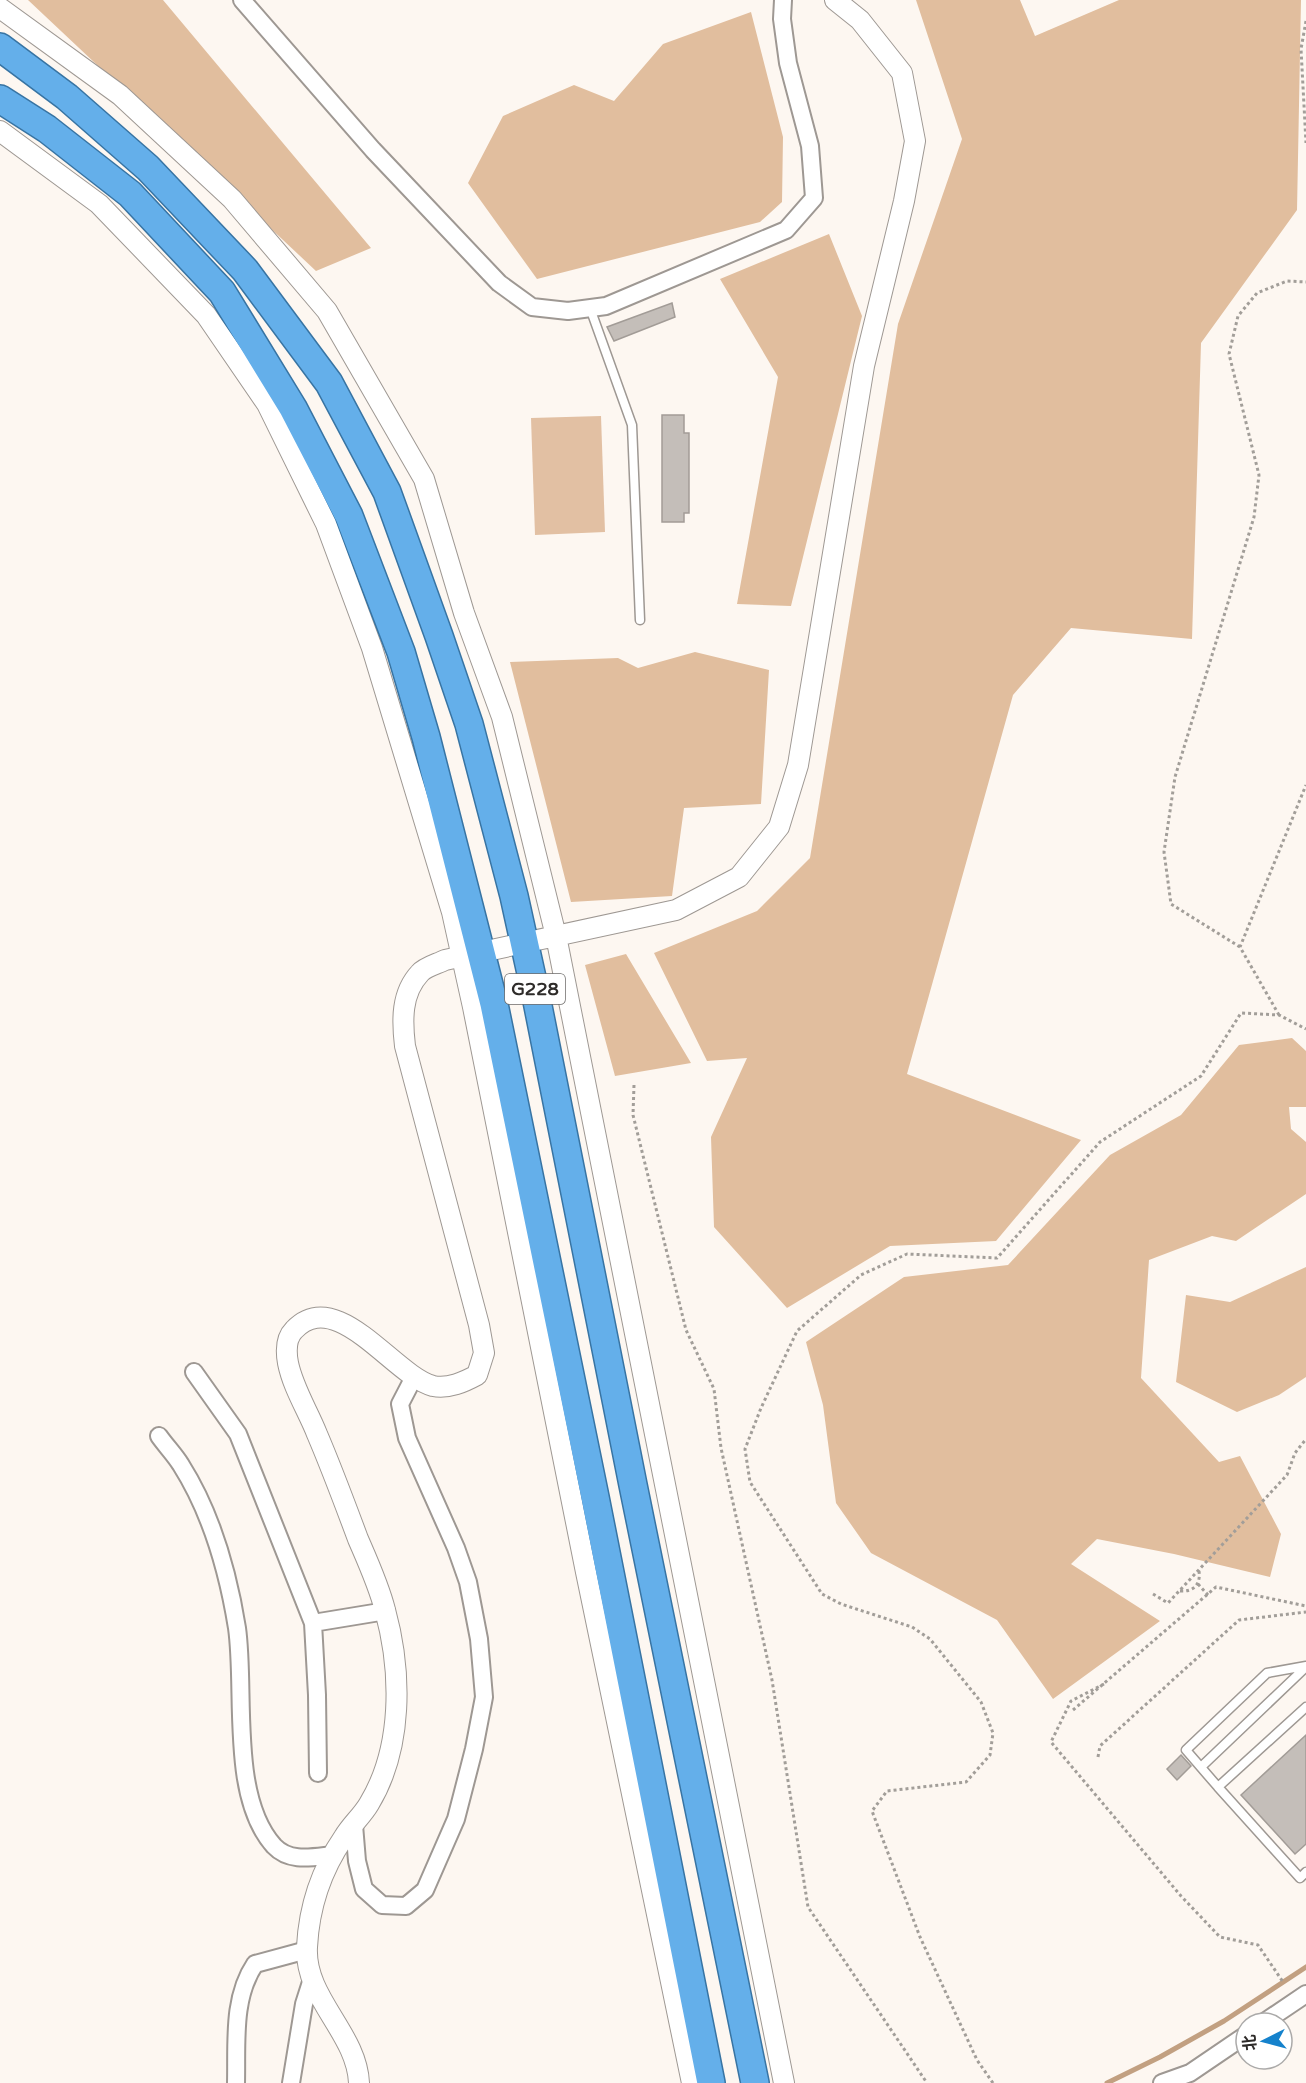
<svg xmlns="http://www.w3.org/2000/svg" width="1306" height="2083" viewBox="0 0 1306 2083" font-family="'Varela Round','Noto Sans SC',sans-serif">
<rect width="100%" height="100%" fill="#fdf7f1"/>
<path fill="#e2c0a3" d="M601 416 605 532 535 535 531 418Z"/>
<path fill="#e1be9e" d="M28 0H163L371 248 316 271Z
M916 0H1020L1035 36 1119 0H1301L1297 210 1201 343 1192 639 1071 628 1013 695 907 1074 1081 1140 996 1241 890 1246 787 1308 714 1227 711 1137 747 1058 707 1061 654 953 757 911 810 858 898 324 962 139Z
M751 12 783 137 782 202 760 222 537 279 468 183 503 116 574 85 614 101 663 44Z
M829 234 862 316 791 606 737 604 778 377 720 279Z
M695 652 769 670 761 804 684 808 672 896 571 902 510 662 618 658 638 668Z
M626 954 691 1063 615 1076 585 965Z
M1292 1038 1306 1051V1107H1289L1291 1129 1306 1142V1194L1236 1241 1212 1236 1149 1260 1141 1378 1219 1462 1240 1456 1281 1534 1270 1577 1174 1554 1097 1539 1071 1564 1160 1621 1053 1699 997 1620 871 1553 836 1503 823 1405 806 1342 904 1277 1008 1265 1110 1155 1181 1115 1239 1045Z
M1306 1267V1377L1279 1395 1237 1412 1176 1382 1186 1295 1230 1302Z"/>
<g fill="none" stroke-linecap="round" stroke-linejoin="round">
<path stroke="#c2a081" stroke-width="5" d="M1107 2083 1160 2057 1224 2021 1306 1967"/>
</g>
<path fill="#c4beb9" stroke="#a29c97" stroke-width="1.5" d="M672 303 675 317 614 341 607 327Z
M662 415H684V433H689V513H684V522H662Z
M1306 1735V1844L1295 1854 1241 1795Z
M1181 1755 1191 1766 1177 1780 1167 1769Z"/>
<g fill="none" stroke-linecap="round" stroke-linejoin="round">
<defs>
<path id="service" d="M590 308 632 425 640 620
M1306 1707 1218 1787 1300 1878 1306 1872
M1201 1767 1306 1667
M1218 1787 1186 1750 1267 1673 1306 1666"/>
<path id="minor" d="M242 0 373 150 499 283 532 307 568 311 606 306 786 230 814 198 810 146 788 63 782 19 783 0
M194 1372 238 1434 313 1623 317 1695 318 1773
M159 1436C166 1446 175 1455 181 1465 212 1514 228 1572 237 1628 246 1691 229 1796 274 1846 290 1863 313 1857 334 1855
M313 1623 386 1611
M354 1825 357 1861 364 1889 382 1905 406 1906 425 1890 456 1819 474 1749 484 1697 479 1639 468 1582 456 1548 407 1438 400 1404 414 1377
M1263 2023 1306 1994
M236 2083C237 2043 232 1998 255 1964L307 1950
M291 2083 304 2004 312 1979
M1162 2083 1190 2073 1246 2035"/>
<path id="tertiary" d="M0 8 120 95 232 199 327 311 424 479 464 613 502 717 556 936 784 2083
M0 131 99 204 206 315 267 404 326 524 372 648 452 912 473 1007 586 1572 692 2083
M359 2083C357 2033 304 1998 307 1947 309 1907 322 1869 344 1837 351 1825 362 1816 369 1804 403 1748 402 1672 385 1610 379 1586 368 1562 358 1539 345 1504 332 1469 317 1434 308 1411 293 1388 288 1363 286 1352 286 1338 294 1330 337 1285 394 1376 433 1386 449 1389 464 1382 477 1375L484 1353 479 1325 405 1046C402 1021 401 993 420 973 425 967 437 964 445 960L676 910 739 877 779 827 798 765 864 366 904 201 915 141 902 73 860 20 835 0"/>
<path id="trunk" d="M0 47 67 97 148 168 245 270 329 383 387 492 439 636 469 724 514 896 536 996 633 1485 755 2083
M0 99 47 129 130 194 222 292 293 408 349 516 401 652 426 737 494 1004 595 1497 711 2083"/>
</defs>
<use href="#service" stroke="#9e9893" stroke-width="11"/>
<use href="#minor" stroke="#9e9893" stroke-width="20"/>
<use href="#tertiary" stroke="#9e9893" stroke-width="22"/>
<use href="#trunk" stroke="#3874a3" stroke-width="30"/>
<path stroke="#a29e99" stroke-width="3" stroke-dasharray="3 3" stroke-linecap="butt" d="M1306 21 1301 49 1306 143
M1240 947 1171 904 1164 852 1175 777 1254 517 1259 475 1229 354 1238 316 1257 293 1287 281 1306 282
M1279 1015 1240 947 1306 785
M634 1085 633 1115 686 1330 714 1389 721 1448 772 1680 808 1907 927 2083
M1198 1584 1208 1595
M1180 1591C1193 1592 1201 1585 1199 1571
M1153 1594 1168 1603 1287 1475 1295 1453 1306 1439
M1104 1684 1071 1701 1051 1742 1181 1896 1220 1937 1258 1945 1283 1982
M1073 1710 1216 1587 1306 1606
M1098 1757 1100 1746 1239 1620 1306 1612
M993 2083 977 2060 920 1937 872 1811 887 1791 966 1782 990 1755 993 1733 981 1702 930 1639 912 1627 841 1604 822 1594 750 1482 745 1449 761 1408 797 1331 861 1275 907 1254 997 1258 1100 1142 1201 1076 1241 1013 1279 1015 1306 1029"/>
<use href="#service" stroke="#fff" stroke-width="8"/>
<use href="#minor" stroke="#fff" stroke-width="16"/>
<use href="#tertiary" stroke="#fff" stroke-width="20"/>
<use href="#trunk" stroke="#64afea" stroke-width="27"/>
</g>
<g text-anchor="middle" stroke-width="6" stroke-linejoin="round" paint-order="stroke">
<rect fill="#fff" stroke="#6d6b69" stroke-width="1.5" x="505" y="974" width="60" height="30" rx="4.5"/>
<g font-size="18" font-weight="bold" fill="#2e2b29">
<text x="535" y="995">G228</text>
</g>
</g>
<g transform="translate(1264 2041) rotate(264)"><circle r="28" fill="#ffffff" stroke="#abaaa9" stroke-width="1.5"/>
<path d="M0-4.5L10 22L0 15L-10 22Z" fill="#1582cc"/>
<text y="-9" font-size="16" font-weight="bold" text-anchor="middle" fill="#2e2b29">北</text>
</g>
</svg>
